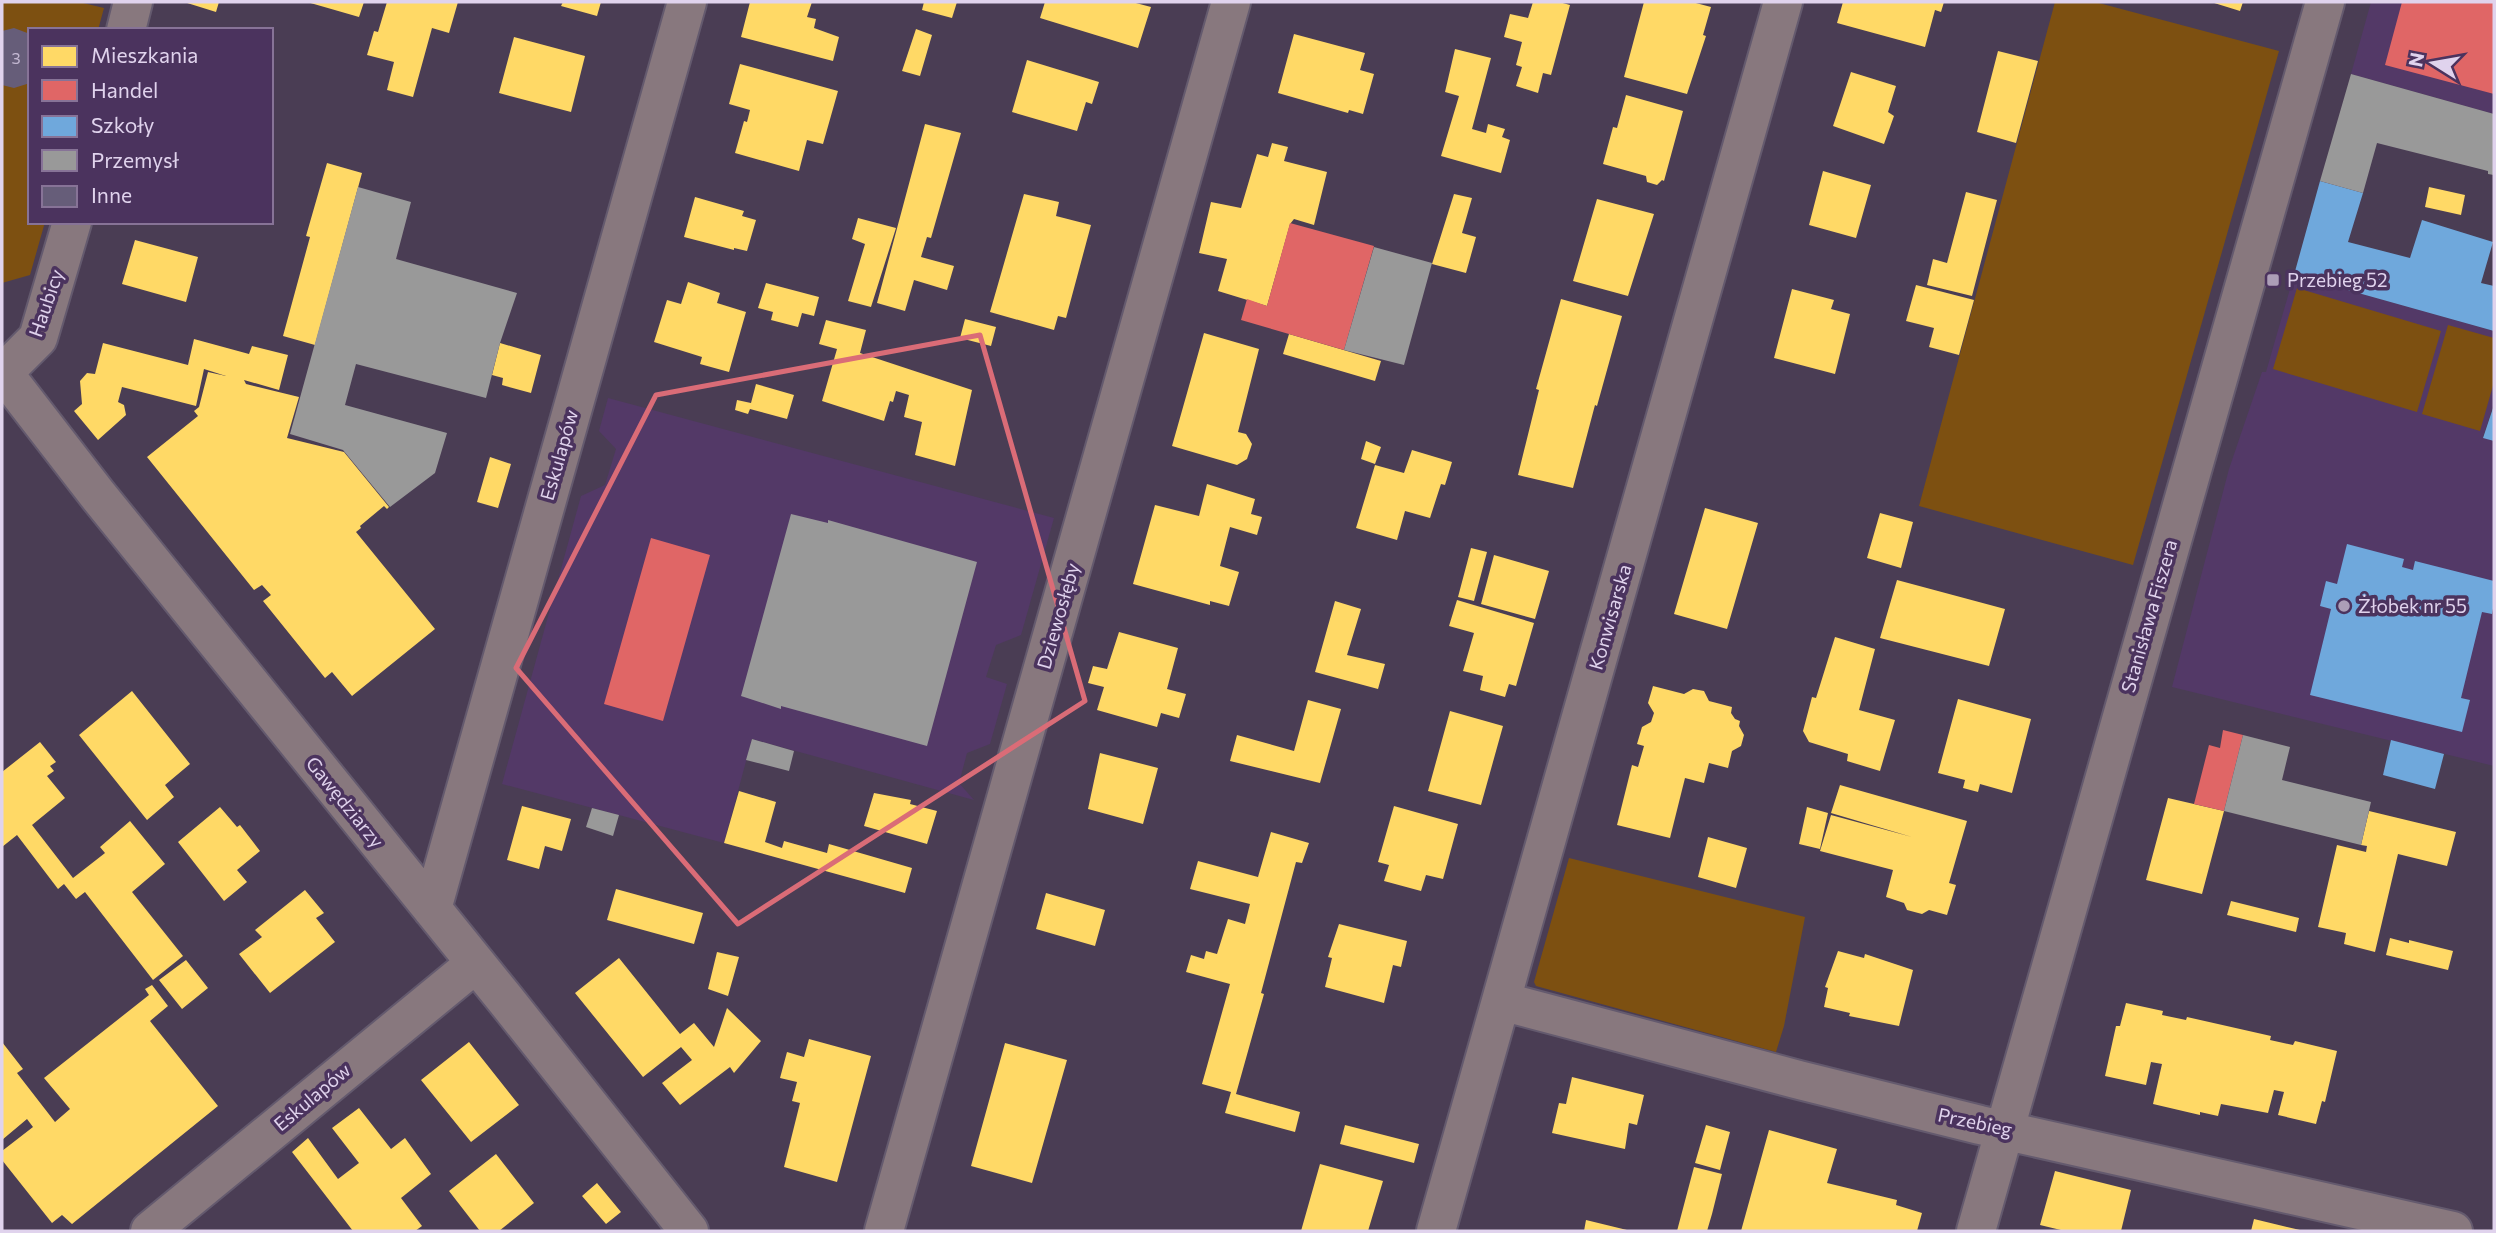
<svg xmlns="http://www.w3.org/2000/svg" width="2496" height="1233" viewBox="0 0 2496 1233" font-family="Commissioner,sans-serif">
<rect width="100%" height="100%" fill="#4a3d54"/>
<path fill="#533967" d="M2371 2H2494V114L2351 74Z
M2294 275 2494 331V403L2483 437 2494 441V766L2172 687 2229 469 2262 372H2266Z
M608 398 1054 518 1021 635 996 645 986 677 1007 684 990 744 967 753 959 783 974 800 752 739 724 843 502 784 581 496 605 485 616 449 599 431Z"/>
<path fill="#7d5011" d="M2 2H79L104 8 98 30H30V222H45L30 275 2 283Z
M2055 2H2095L2279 51 2133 565 1919 506Z
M2297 288 2441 331 2417 412 2273 369Z
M2448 325 2494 338V382L2480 431 2422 414Z
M1569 858 1805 917 1784 1026 1776 1052 1536 986 1534 982Z"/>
<path fill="#ffd966" d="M184 2H219L216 12Z
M307 2H364L359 17Z
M387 2H458L449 33 432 28 413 97 387 90 394 62 367 55 374 31 378 32Z
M563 2H601L597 16 561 6Z
M750 2H812L807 17 816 19 814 28 839 37 833 61 741 37Z
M924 2H957L952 18 922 10Z
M1045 2H1132L1151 7 1138 48 1040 18Z
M1533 2H1559L1570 5 1551 75 1543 73 1538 93 1516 86 1522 67 1516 65 1522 42 1504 37 1510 14 1528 18Z
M1644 2H1692L1711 7 1703 35 1706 36 1687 94 1624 77Z
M1843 2H1944L1941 12 1935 10 1925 47 1837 23Z
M2211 2H2243L2240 11Z
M916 29 932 35 920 76 902 71Z
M1294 34 1365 53 1360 70 1374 74 1363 114 1349 110 1348 113 1278 93Z
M514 37 585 56 571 112 499 93Z
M1455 49 1491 58 1472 129 1486 133 1488 124 1505 129 1502 137 1510 140 1501 173 1441 156 1459 96 1445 92Z
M1998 51 2038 61 2016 143 1977 132Z
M1027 60 1099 82 1092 104 1086 102 1077 131 1012 112Z
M740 64 838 91 823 144 807 140 799 171 735 153 744 121 747 122 750 110 729 104Z
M1851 72 1896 86 1888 112 1894 116 1884 144 1833 126Z
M1626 95 1683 111 1664 181 1662 180 1657 185 1647 182 1646 176 1603 164 1613 127 1617 128Z
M925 124 961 133 931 238 927 237 921 257 954 266 947 290 914 280 905 311 877 303Z
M1272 143 1288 147 1284 161 1327 172 1314 225 1294 219 1290 224 1267 306 1218 291 1227 259 1199 253 1211 202 1241 208 1257 154 1268 157Z
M327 163 362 173 315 345 283 336 310 237 306 236Z
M1823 171 1871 185 1856 238 1809 225Z
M2429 187 2465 195 2461 215 2425 207Z
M1966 192 1997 200 1972 296 1927 285 1933 259 1947 263Z
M1024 194 1059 202 1056 216 1091 225 1066 318 1058 316 1054 330 990 312Z
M1454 194 1472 198 1462 233 1476 237 1466 273 1432 264Z
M695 197 744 211 742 216 756 220 747 251 734 248V250L684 237Z
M1597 199 1654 214 1628 296 1573 281Z
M858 218 896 228 871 307 848 301 865 244 852 239Z
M135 240 198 257 186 302 122 284Z
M688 282 720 293 717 303 746 312 729 372 700 364 702 357 654 342 667 300 681 304Z
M766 283 819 297 814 316 802 313 798 327 771 320 773 312 758 308Z
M1916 285 1974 300 1959 355 1929 347 1934 328 1906 321Z
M1792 289 1834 300 1831 309 1850 314 1835 374 1774 358Z
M1561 299 1622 316 1597 406 1595 405 1573 488 1518 475 1539 390 1536 389Z
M965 319 996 327 991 346 960 338Z
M826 320 866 330 860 353 972 390 955 466 915 455 922 422 904 417 909 395 896 391 893 402 890 401 884 421 822 401 837 349 819 344Z
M1204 333 1259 349 1238 432 1246 434 1252 444 1247 459 1237 465 1172 446Z
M1289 334 1381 361 1375 381 1283 354Z
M194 339 249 354 252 346 288 355 279 390 244 380 246 384 299 397 287 438 344 452 389 507 387 509 384 506 360 526 361 528 356 532 435 629 352 696 332 672 325 678 263 601 271 595 262 585 254 590 147 457 198 416 194 411 199 407 208 372 226 376 204 369 196 406 122 387 118 402 124 405 126 415 98 440 74 411 82 404 80 381 87 373 95 374 103 343 188 365Z
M500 343 541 355 531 393 502 385 503 378 492 375Z
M756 384 794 395 787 419 750 409 748 414 735 410 737 400 751 403Z
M1366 441 1381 447 1375 464 1361 459Z
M1412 450 1452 462 1445 485 1441 484 1430 518 1405 511 1397 540 1356 528 1375 465 1404 473Z
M490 457 511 464 498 508 477 502Z
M1207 484 1255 499 1251 514 1262 517 1257 535 1230 527 1220 566 1239 572 1229 606 1210 601V605L1133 584 1155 505 1199 516Z
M1705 508 1758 523 1727 629 1674 614Z
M1880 513 1913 522 1901 568 1867 558Z
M1471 548 1487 552 1474 601 1458 597Z
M1494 555 1549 571 1535 619 1481 604Z
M1897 580 2005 609 1989 666 1880 638Z
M1457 600 1534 623 1516 686 1509 684 1505 697 1480 690 1483 676 1463 671 1474 633 1449 626Z
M1335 601 1361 609 1347 655 1385 664 1378 689 1315 672Z
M1119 632 1178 648 1167 689 1186 694 1179 718 1161 713 1157 727 1097 710 1104 687 1088 683 1093 666 1107 669Z
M1835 637 1875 649 1859 710 1895 720 1880 771 1847 761 1848 754 1809 742 1803 731 1812 697 1816 698Z
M1653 686 1684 694 1693 689 1704 691 1709 701 1732 707 1731 713 1735 719 1740 721 1739 726 1744 735 1741 746 1732 751 1728 768 1709 763 1704 783 1685 778 1670 838 1617 825 1632 765 1638 767 1644 746 1637 744 1642 727 1651 722 1654 713 1648 703Z
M132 691 190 764 165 785 174 797 147 820 79 735Z
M1958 699 2031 719 2012 793 1980 784 1978 792 1963 788 1965 780 1938 773Z
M1308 700 1341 709 1320 783 1230 761 1237 735 1294 751Z
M1450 711 1503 726 1481 805 1428 791Z
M40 742 56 762 50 766 54 771 47 776 65 798 32 825 73 878 105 853 100 847 130 821 165 864 132 892 183 956 153 980 85 892 76 899 64 884 58 889 17 835 2 847V772Z
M1100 753 1158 768 1143 824 1088 809Z
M1840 785 1967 821 1949 883 1956 885 1947 915 1929 910 1922 914 1907 910 1904 903 1886 897 1893 870 1820 851 1831 815 1912 837 1831 813Z
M739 791 776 802 765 842 782 848 784 841 827 853 829 844 912 868 905 893 724 843Z
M874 793 911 800 910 804 937 811 927 844 864 826Z
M2168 798 2224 811 2202 894 2146 880Z
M522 806 571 819 562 851 545 846 539 869 507 860Z
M1394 806 1458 824 1443 879 1426 875 1421 891 1384 881 1389 865 1378 862Z
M220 807 237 827 240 825 260 851 237 870 247 882 224 901 178 842Z
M1807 807 1828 813 1820 849 1799 844Z
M2369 811 2456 832 2447 866 2398 854 2375 952 2344 944 2346 933 2318 927 2337 845 2366 852 2367 846 2361 845Z
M1271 832 1309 843 1302 863 1296 862 1261 993 1264 994 1236 1094 1300 1112 1295 1132 1225 1113 1231 1092 1202 1084 1230 984 1186 972 1191 955 1204 959 1206 951 1217 954 1228 919 1245 924 1250 904 1190 889 1198 861 1258 877Z
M1708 837 1747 848 1736 888 1698 877Z
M616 889 703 913 694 944 607 920Z
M305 890 324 913 316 918 335 942 270 993 239 954 262 937 255 930Z
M1046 893 1105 910 1095 946 1036 929Z
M2231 901 2299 918 2296 932 2227 915Z
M1339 924 1407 941 1401 967 1393 965 1384 1003 1325 987 1332 958 1328 957Z
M2390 938 2409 943V940L2453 951 2448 970 2386 955Z
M1838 951 1864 958 1865 954 1913 970 1899 1026 1849 1016 1850 1013 1824 1007 1828 988 1825 987Z
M717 952 739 957 728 996 708 989Z
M619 958 680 1034 694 1023 714 1047 727 1008 761 1041 734 1073 730 1067 680 1105 662 1083 692 1060 681 1047 643 1077 575 993Z
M186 960 208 988 182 1009 159 980Z
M152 985 168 1006 150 1021 218 1106 72 1224 62 1215 52 1223 2 1160V1151L33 1127 27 1119 2 1140V1042L23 1069 17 1073 55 1122 70 1109 44 1078 149 995 145 989Z
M2126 1003 2163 1011 2162 1015 2186 1020 2187 1017 2271 1036 2270 1040 2293 1045 2295 1041 2337 1051 2325 1102 2322 1101 2316 1124 2278 1115 2284 1092 2274 1090 2268 1113 2221 1104 2218 1116 2200 1112V1115L2153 1104 2162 1064 2151 1062 2146 1085 2105 1076 2116 1026H2120Z
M809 1039 871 1056 837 1182 784 1167 800 1103 792 1101 797 1082 780 1078 787 1052 804 1057Z
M469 1042 519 1105 471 1142 421 1080Z
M1005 1043 1067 1060 1032 1183 971 1166Z
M1572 1077 1644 1095 1637 1125 1629 1123 1625 1149 1552 1133 1559 1103 1566 1104Z
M359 1108 391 1149 405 1138 431 1174 401 1198 422 1226 415 1231H353L292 1152 308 1138 338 1179 359 1163 332 1128Z
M1345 1125 1419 1144 1414 1163 1340 1144Z
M1706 1125 1730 1132 1720 1170 1695 1163Z
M1769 1130 1837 1149 1827 1183 1897 1200 1896 1205 1922 1213 1917 1231H1741Z
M496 1154 534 1203 499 1231H480L449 1191Z
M1320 1164 1383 1181 1368 1231H1301Z
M1694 1167 1722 1174 1712 1214 1707 1231H1677Z
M2055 1171 2131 1190 2121 1231H2065L2040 1225Z
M597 1183 621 1212 606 1224 582 1196Z
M2254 1219 2300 1230V1231H2251Z
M1586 1220 1627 1230 1626 1231H1584Z"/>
<path fill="#e06666" d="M2402 2H2494V94L2385 65Z
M1290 223 1374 246 1344 350 1241 320 1247 299 1267 306Z
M651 538 710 555 663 721 604 704Z
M2223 730 2243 735 2224 811 2194 804 2209 745 2220 748Z"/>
<path fill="#6fa8dc" d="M2320 181 2363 193 2348 242 2410 258 2422 220 2493 242 2481 283 2494 286V331L2294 275Z
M2494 405V441L2483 438Z
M2347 544 2404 559 2402 567 2413 570 2415 561 2494 581V603L2492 614 2482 612 2461 698 2470 700 2462 732 2310 695 2331 609 2320 606 2326 581 2337 584Z
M2391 740 2444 754 2435 789 2383 775Z"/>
<path fill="#999" d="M2351 74 2494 114V175L2488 174V171L2377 143 2363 193 2320 181Z
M358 187 411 202 396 259 517 293 500 343 486 398 356 364 345 405 447 433 435 473 390 507 343 450 290 434Z
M1374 247 1432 263 1404 365 1344 350Z
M791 514 828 523V520L977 562 927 746 781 706V709L741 696Z
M2243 735 2290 747 2282 780 2371 802 2361 845 2224 811Z
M752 739 794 751 789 771 746 760Z
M592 808 619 815 613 836 586 827Z"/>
<path fill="#665d79" d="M14 28 30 34V83L14 88 2 85V31Z"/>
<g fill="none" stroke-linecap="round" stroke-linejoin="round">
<defs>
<path id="minor" d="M126 30 133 2
M2 371 97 494 505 999 689 1231
M3 373 38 338 72 222
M432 909 687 2
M1501 1001 1799 1080 1980 1125 2453 1231
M150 1231 475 964
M884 1231 1231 2
M1436 1231 1783 2
M1976 1231 2325 2"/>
</defs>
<use href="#minor" stroke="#645a6e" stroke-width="42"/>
<use href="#minor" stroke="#88787e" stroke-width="38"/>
</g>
<path fill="none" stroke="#da6c77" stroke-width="5" stroke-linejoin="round" d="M980 335 1085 701 738 924 516 668 656 395Z"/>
<g fill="#ac9eb7" stroke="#4b335e" stroke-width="2.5">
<rect x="2266" y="273" width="14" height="14" rx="3.5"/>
<circle cx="2344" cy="606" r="7"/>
</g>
<g text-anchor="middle" stroke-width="7" stroke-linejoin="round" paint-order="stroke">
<g font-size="16" fill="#c2b6d0">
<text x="16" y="64">3</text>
</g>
<g font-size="19" fill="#e0d3ed" stroke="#4b335e" text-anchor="start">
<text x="2287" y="287">Przebieg 52</text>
<text x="2358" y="613">Żłobek nr 55</text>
</g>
<g font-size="19" fill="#e0d3ed" stroke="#4b335e">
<text transform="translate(46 303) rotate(-71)" y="7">Haubicy</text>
<text transform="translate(559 455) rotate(-74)" y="7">Eskulapów</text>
<text transform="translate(1058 616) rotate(-74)" y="7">Dziewosłęby</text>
<text transform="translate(2149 616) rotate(-74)" y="7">Stanisława Fiszera</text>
<text transform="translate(1610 617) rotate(-74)" y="7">Konwisarska</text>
<text transform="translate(345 802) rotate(51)" y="7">Gawędziarzy</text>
<text transform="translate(312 1097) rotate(-40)" y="7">Eskulapów</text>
<text transform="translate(1975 1122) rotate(12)" y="7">Przebieg</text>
</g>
</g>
<rect width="2496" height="1233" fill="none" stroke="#e0d3ed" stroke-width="7"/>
<rect x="28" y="28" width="245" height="196" fill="#4b335e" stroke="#877397" stroke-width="2"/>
<rect x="42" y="46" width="35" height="21" fill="#ffd966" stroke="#877397" stroke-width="2"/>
<text x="91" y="63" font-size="21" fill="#e0d3ed">Mieszkania</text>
<rect x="42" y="80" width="35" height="21" fill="#e06666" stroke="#877397" stroke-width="2"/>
<text x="91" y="98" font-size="21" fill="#e0d3ed">Handel</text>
<rect x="42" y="116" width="35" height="21" fill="#6fa8dc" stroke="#877397" stroke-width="2"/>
<text x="91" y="133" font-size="21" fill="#e0d3ed">Szkoły</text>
<rect x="42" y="150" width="35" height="21" fill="#999999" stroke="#877397" stroke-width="2"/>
<text x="91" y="168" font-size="21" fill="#e0d3ed">Przemysł</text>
<rect x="42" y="186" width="35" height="21" fill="#665d79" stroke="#877397" stroke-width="2"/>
<text x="91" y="203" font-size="21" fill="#e0d3ed">Inne</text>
<g transform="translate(2433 63) rotate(281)" stroke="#4b335e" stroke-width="5" paint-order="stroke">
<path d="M0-5L12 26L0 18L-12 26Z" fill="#e0d3ed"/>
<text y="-10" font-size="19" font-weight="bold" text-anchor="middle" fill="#e0d3ed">N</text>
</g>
</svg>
